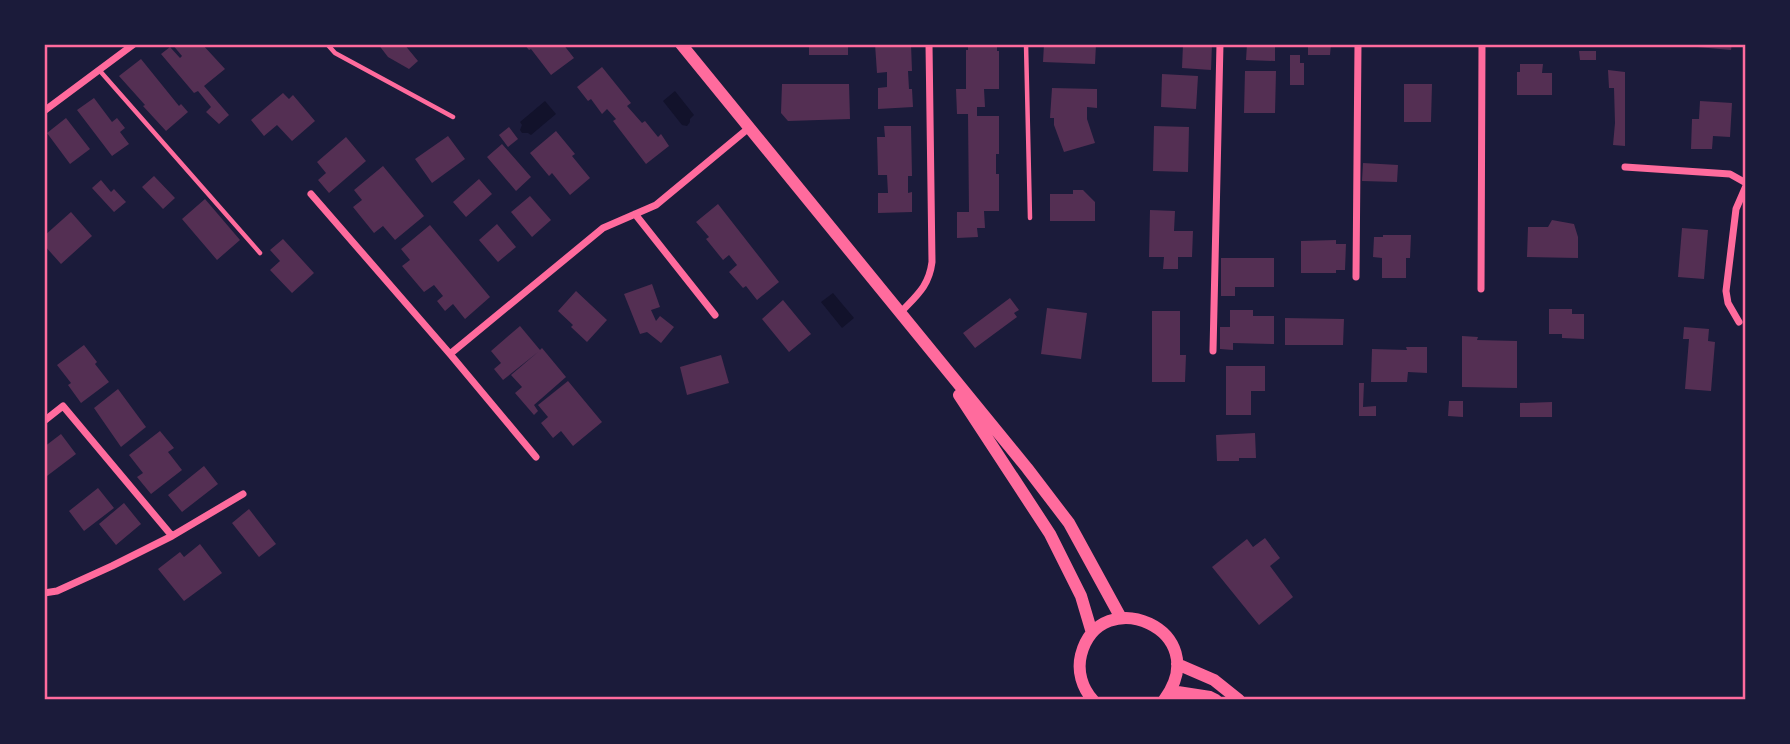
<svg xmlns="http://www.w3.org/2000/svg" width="1790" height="744" viewBox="0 0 1790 744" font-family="'Fira Sans Condensed',sans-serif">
<rect width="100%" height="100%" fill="#1b1b3a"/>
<path fill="#12122b" d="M675 91 694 115 690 119V122L687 126 682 125 663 101Z
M545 101 556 114 531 135 528 133H522L520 130 522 125 520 122Z
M833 293 854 318 842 328 821 302Z"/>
<path fill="#542f53" d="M172 44H202L225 69 204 86 229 115 219 124 206 112 211 107 198 91 194 93 161 54 170 47 180 58 182 56Z
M378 44H404L418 61 409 69 388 57Z
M524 44H563L574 58 551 75 531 49 529 50Z
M809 44H848V55H809Z
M875 44H911L912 71H908L909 89H912L913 107 878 109V88L887 87V72L877 73Z
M968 44H997V51H999V89H984L985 107H977V116H999V154H996V174H999V211H984L985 228H977L978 237 957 238V212H969L968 114H957L956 89H966V50H968Z
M1044 44H1096L1095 64 1043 62Z
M1183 44H1212L1211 70 1182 68Z
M1247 44H1275V61L1246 60Z
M1308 44H1331L1330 55H1308Z
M1697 44H1732L1731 50 1697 47Z
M1579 51H1596V60H1580Z
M1290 55H1300V63H1304V85H1290Z
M141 59 179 106 181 104 188 112 166 131 143 106 145 105 119 76Z
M1520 64H1543L1542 73H1552V95H1517V72H1520Z
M602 67 631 103 627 106 642 123 645 121 658 137 661 134 669 146 646 164 613 121 616 119 607 109 602 114 591 99 588 101 577 87Z
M1608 70 1625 72V146L1613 145 1615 123 1614 88H1609Z
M1245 71H1276L1275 113H1244Z
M1162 74 1198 76 1196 109 1161 107Z
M782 84H849L850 119 788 121 781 113Z
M1404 84H1432L1431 122H1404Z
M1052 88 1097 89V108L1087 107V119L1095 143 1064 152 1054 125V118H1050Z
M283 93 289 99 293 95 315 121 292 141 277 125 264 136 251 120Z
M94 98 112 122 117 118 125 128 120 132 129 144 112 156 77 110Z
M1700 101 1732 103 1730 137 1713 136 1712 149H1691L1692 119H1699Z
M66 118 90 149 70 164 47 133Z
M884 126H911L912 176H908V193L912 192V212L878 213V193H888L887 175H878L877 137H885Z
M1154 126 1189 127 1188 172 1153 171Z
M509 127 518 139 508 147 499 135Z
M556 131 575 154 572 156 590 178 570 195 552 173 549 176 530 153Z
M448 136 465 159 432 183 415 159Z
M346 137 366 161 329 193 318 180 326 173 317 162Z
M502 144 531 177 516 191 487 157Z
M1363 163 1398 165 1397 182 1362 181Z
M383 166 424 216 395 240 383 226 374 233 353 207 362 200 354 190Z
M154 176 175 198 163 209 142 187Z
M479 179 492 194 466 217 453 202Z
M101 180 111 192 114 189 126 202 114 212 92 188Z
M1073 190H1083L1095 202V221H1050V194H1073Z
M530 196 551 220 532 237 511 212Z
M205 199 240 240 217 260 182 219Z
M718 204 779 282 757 300 746 286 743 288 729 272 737 265 729 255 723 260 706 239 709 237 696 222Z
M1150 210 1175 211 1174 231H1193L1192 257H1178V269H1163L1164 257H1149Z
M71 212 92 236 61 264 44 245V236Z
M1552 220 1574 224 1578 237V258L1527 257 1528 227H1548Z
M497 224 516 247 498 262 479 240Z
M430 225 490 297 465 319 453 304 445 311 437 301 443 296 434 285 424 292 402 266 410 260 401 249Z
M1682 228 1708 230 1704 279 1678 277Z
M1383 235H1411L1410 258H1406V278H1382V258L1373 257 1374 237H1383Z
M283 239 314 273 292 293 270 270 280 261 270 250Z
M1336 240V244H1346L1345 270H1336V273H1301V241Z
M1221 258H1274V287H1235V296H1221Z
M652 284 660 307 651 310 656 321 660 316 674 327 661 343 647 332 640 334 624 294Z
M576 291 607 320 587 342 571 327 573 325 558 311Z
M1010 298 1019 310 1014 313 1017 317 975 348 963 333Z
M783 300 811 334 789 352 762 319Z
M1047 308 1087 313 1081 359 1041 354Z
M1549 309H1572V314H1584V339L1562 338V334H1549Z
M1230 310H1253V316H1274V344L1233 343V350L1220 349V327H1230Z
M1152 311H1180V355H1186L1185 382H1152Z
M1285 318 1344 319 1343 345H1285Z
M520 326 540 350 542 348 566 377 534 405 538 411 534 415 515 393 522 387 511 375 538 352 503 380 494 369 501 363 491 351Z
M1684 327 1709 329 1708 341 1715 342 1711 391 1685 389 1689 339H1683Z
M1462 336 1478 337 1477 340 1517 341V388L1462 387Z
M84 345 97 362 95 364 109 382 81 403 68 385 71 383 57 365Z
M1406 347H1427V373L1408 372 1407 382H1371L1372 349 1407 350Z
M721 355 729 383 687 395 680 367Z
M1226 366H1265V391H1251V415H1226Z
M568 381 602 422 573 446 561 431 553 438 541 423 548 417 538 405Z
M1359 383H1364L1363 407 1376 406V416H1359Z
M118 389 146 427 121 447 94 408Z
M1449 401H1463V417L1448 416Z
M1552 402V417H1520V403Z
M160 431 174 448 168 452 182 470 151 494 137 477 143 473 129 455Z
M1255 433 1256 458H1239V461H1217L1216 435Z
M61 434 76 454 47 476 44 473V447Z
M204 466 218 484 182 512 168 495Z
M98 488 114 508 84 531 69 511Z
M124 503 141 524 116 545 99 524Z
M249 509 276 544 259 557 232 523Z
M1265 538 1280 558 1270 566 1293 597 1259 625 1212 567 1247 539 1253 547Z
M200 544 222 573 184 601 158 569 180 552 184 557Z"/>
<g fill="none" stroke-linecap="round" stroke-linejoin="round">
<path stroke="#ff6b9d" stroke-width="4.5" d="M327 44 335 53 453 117
M1026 44 1030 218
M100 71 260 253"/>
<path stroke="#ff6b9d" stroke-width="7" d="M44 111 134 44
M1625 167 1730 174 1746 183
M311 194 450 354 536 457
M635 214 715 315
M1356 277 1358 44
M1481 289 1482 44
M901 312C917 295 929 286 932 262L929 44
M1739 322 1728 303 1726 291 1736 209 1746 186
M1213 351 1220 44
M450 354 603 228 656 205 750 127
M44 421 63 406 172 536
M44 593 57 591 112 566 172 536 243 494"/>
<path stroke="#ff6b9d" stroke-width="12" d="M681 44 1027 468 1069 523 1121 618
M959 395 1050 534 1081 596 1092 633
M1177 664 1214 680 1239 700
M1171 691 1210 697 1216 700
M1093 700C1082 688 1077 671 1081 655 1100 581 1216 630 1164 700"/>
</g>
<rect width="1790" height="744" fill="none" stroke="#1b1b3a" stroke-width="91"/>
<rect x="46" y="46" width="1698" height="652" fill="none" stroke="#ff6b9d" stroke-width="2.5"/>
</svg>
